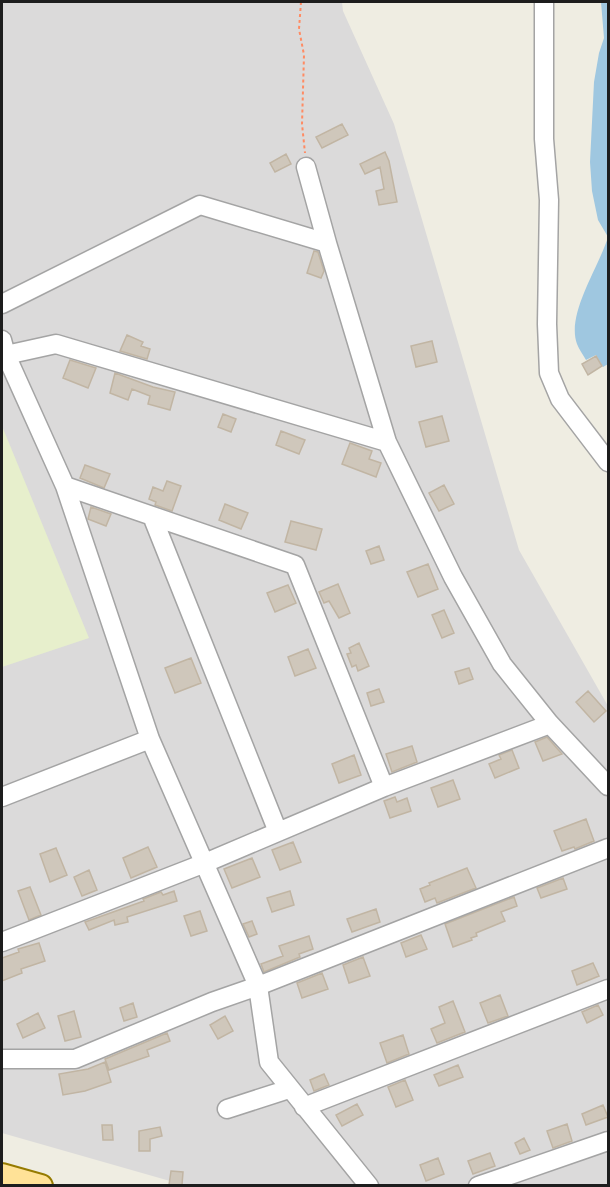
<svg xmlns="http://www.w3.org/2000/svg" width="610" height="1187" viewBox="0 0 610 1187" font-family="Arial,sans-serif">
<rect width="100%" height="100%" fill="#efede2"/>
<path fill="#dbdada" d="M2 2H342L343 11 394 124 519 550 608 706V1185H184L2 1133Z"/>
<path fill="#e7efcc" d="M2 426 89 638 2 667Z"/>
<path fill="#9fc7e0" d="M601 2H608V364L603 367 596 355 586 360C583 355 579 349 577 344 566 314 599 267 608 237L598 220 592 191 590 162 594 82 599 53 604 38Z"/>
<path fill="#cfc7bb" stroke="#c1b5a3" stroke-width="1.5" d="M342 124 348 135 322 148 316 137Z
M385 152 389 161 397 202 379 205 376 191 384 189 380 167 365 174 360 164Z
M286 154 291 164 275 172 270 163Z
M314 251 318 252 324 271 321 278 307 273Z
M127 335 143 342 141 346 150 349 147 359 120 351Z
M432 341 437 362 416 367 411 346Z
M596 356 602 366 588 375 582 364Z
M70 360 96 368 88 388 63 378Z
M115 373 153 387 175 392 170 410 148 404 150 396 132 389 128 400 110 393Z
M223 414 236 419 231 432 218 427Z
M442 416 449 441 426 447 419 422Z
M281 431 305 440 299 454 276 445Z
M350 443 372 451 369 459 381 463 376 477 342 464Z
M85 465 110 474 104 488 80 478Z
M167 481 181 486 172 511 155 505 156 502 149 499 153 487 163 491Z
M444 485 454 504 439 511 429 493Z
M225 504 248 513 241 529 219 520Z
M91 507 111 514 106 526 88 519Z
M291 521 322 529 316 550 285 542Z
M379 546 384 560 371 564 366 551Z
M428 564 438 589 418 597 407 572Z
M338 584 350 613 339 618 329 601 324 603 319 592Z
M288 585 296 603 275 612 267 593Z
M444 610 454 633 442 638 432 615Z
M359 643 369 666 358 671 356 665 352 667 347 654 351 653 349 648Z
M308 649 316 668 295 676 288 657Z
M191 658 201 683 175 693 165 668Z
M469 668 473 679 459 684 455 672Z
M379 689 384 702 371 706 367 693Z
M588 691 606 711 594 722 576 702Z
M547 737 562 754 543 761 535 742Z
M412 746 417 762 392 772 386 754Z
M512 750 519 768 495 778 489 764 501 759 499 755Z
M354 755 361 775 339 783 332 764Z
M453 780 460 799 438 807 431 788Z
M395 797 397 802 407 798 411 811 390 818 384 801Z
M586 819 594 841 575 849 574 847 562 851 554 831Z
M293 842 301 862 280 870 272 850Z
M148 847 157 867 131 878 123 858Z
M56 848 67 875 50 882 40 854Z
M252 858 260 877 232 888 224 869Z
M467 868 476 888 437 903 435 898 425 902 420 889 430 885 429 883Z
M89 870 97 890 82 896 74 877Z
M563 878 567 889 541 898 537 888Z
M30 887 41 915 29 920 18 891Z
M174 891 177 901 127 917 128 922 115 925 114 920 89 930 85 922 144 901 143 899 161 892 163 895Z
M290 891 294 905 272 912 267 898Z
M514 897 517 906 501 912 505 921 476 933 477 936 471 938 472 940 453 947 445 924Z
M376 909 380 922 352 932 347 919Z
M200 911 207 931 191 936 184 916Z
M252 921 257 934 249 937 243 924Z
M421 935 427 949 406 957 401 943Z
M309 936 313 949 299 954 300 957 264 972 261 964 283 956 279 946Z
M39 943 45 961 21 969 22 973 2 981V958L19 952 18 949Z
M363 957 370 976 349 983 343 965Z
M593 963 599 976 577 985 572 971Z
M322 973 328 989 302 998 297 983Z
M500 995 508 1016 488 1023 480 1003Z
M453 1001 465 1032 437 1043 431 1029 445 1023 439 1007Z
M133 1003 137 1017 124 1021 120 1008Z
M598 1005 603 1015 587 1023 582 1012Z
M74 1011 81 1037 65 1041 58 1016Z
M38 1013 45 1028 23 1038 17 1024Z
M225 1016 233 1031 218 1039 210 1025Z
M167 1033 170 1041 147 1050 149 1056 109 1070 105 1059Z
M403 1035 409 1054 387 1063 380 1043Z
M105 1062 111 1082 85 1091 63 1095 59 1074 88 1069Z
M458 1065 463 1077 439 1086 434 1075Z
M324 1074 329 1085 314 1091 310 1080Z
M405 1080 413 1100 396 1107 388 1087Z
M357 1104 363 1115 342 1126 336 1115Z
M603 1105 608 1117 586 1125 582 1114Z
M567 1124 572 1141 553 1148 547 1131Z
M102 1125H112L113 1140H103Z
M160 1127 162 1136 150 1139V1151H139V1131Z
M524 1138 530 1150 520 1154 515 1143Z
M490 1153 495 1166 473 1174 468 1161Z
M438 1158 444 1174 426 1181 420 1165Z
M171 1171 183 1172 182 1185H169Z"/>
<g fill="none" stroke-linecap="round" stroke-linejoin="round">
<defs>
<path id="minor" d="M544 2V139L549 200 547 324 549 373 560 399 608 462
M306 167 327 243
M2 304 200 205 327 243 387 442
M2 340 6 355 65 486 150 739 258 986 269 1062 369 1186
M6 355 56 344 387 442 453 577 502 664 550 724 608 786
M65 486 295 565 384 787
M152 516 278 832
M2 797 150 739
M2 942 205 863 384 787 550 724
M2 1059H75L212 1002 258 986 608 848
M304 1107 608 989
M227 1109 289 1089
M478 1186 608 1141"/>
<path id="major" d="M2 1175 41 1186"/>
</defs>
<use href="#minor" stroke="#a4a4a4" stroke-width="21"/>
<use href="#major" stroke="#967b00" stroke-width="26"/>
<path stroke="#ff8b63" stroke-width="2" stroke-dasharray="3 3" stroke-linecap="butt" d="M301 2 299 29 304 55 302 124 305 153"/>
<use href="#minor" stroke="#fff" stroke-width="18"/>
<use href="#major" stroke="#ffe297" stroke-width="22"/>
</g>
<rect width="610" height="1187" fill="none" stroke="#1d1d1d" stroke-width="6"/>
</svg>
